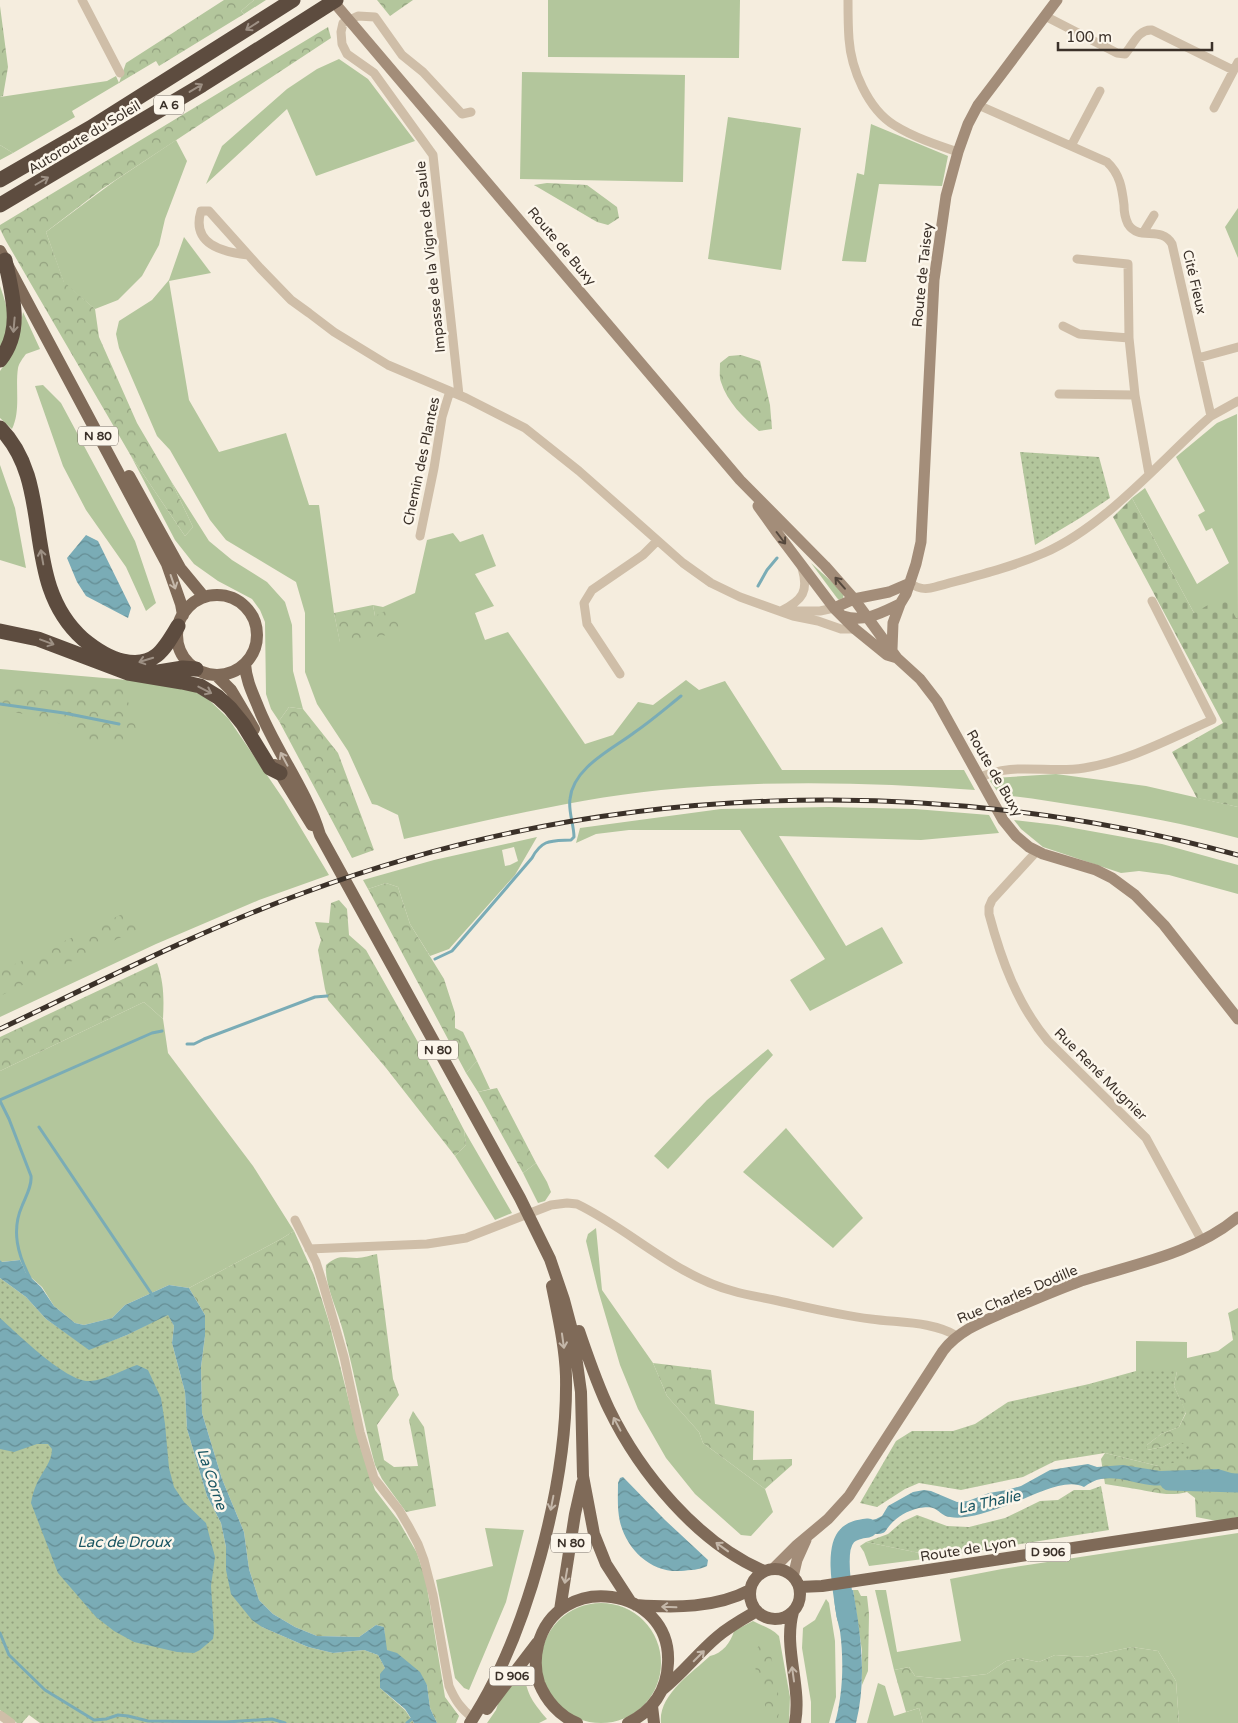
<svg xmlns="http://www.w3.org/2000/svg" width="1238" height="1723" viewBox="0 0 1238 1723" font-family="'Varela Round',sans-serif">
<defs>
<pattern id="forest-crowns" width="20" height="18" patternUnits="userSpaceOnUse" patternTransform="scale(1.25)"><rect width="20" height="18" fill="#b3c69c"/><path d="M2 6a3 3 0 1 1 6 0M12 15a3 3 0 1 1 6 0" fill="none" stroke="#93a17f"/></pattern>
<pattern id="cemetery-stones" width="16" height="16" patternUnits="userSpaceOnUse" patternTransform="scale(1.25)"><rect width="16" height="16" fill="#b3c69c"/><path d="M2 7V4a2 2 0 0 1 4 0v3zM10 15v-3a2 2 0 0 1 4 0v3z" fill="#93a17f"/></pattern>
<pattern id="park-dots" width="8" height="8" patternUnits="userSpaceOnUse" patternTransform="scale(1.25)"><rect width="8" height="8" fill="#b3c69c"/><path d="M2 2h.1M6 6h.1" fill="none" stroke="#93a17f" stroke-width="1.8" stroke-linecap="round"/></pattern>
<pattern id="water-waves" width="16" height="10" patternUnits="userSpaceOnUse" patternTransform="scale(1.25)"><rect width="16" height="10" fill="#7aacb6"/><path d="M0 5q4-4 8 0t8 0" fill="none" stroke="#658d94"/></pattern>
</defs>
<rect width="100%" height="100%" fill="#f5edde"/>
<path fill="#b3c69c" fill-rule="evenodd" d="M254 0H266L244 14 241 11Z
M548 0H740L739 58 548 57Z
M339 59 368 79 415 141 316 176 287 109 206 184 222 146 287 89 317 69Z
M522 72 685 75 683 182 520 179Z
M116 76 119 83 72 111 75 117 13 153 0 145V97L107 81Z
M728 117 801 128 781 270 708 259Z
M871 124 948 156 942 186 879 184 866 262 842 261 857 173 864 175Z
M176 140 187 161 165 219 159 245 142 276 118 300 95 309 64 283 46 232 116 180Z
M1238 208V258L1225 227Z
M184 237 211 273 169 281 189 400 219 452 286 433 309 505H319L334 613 340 642 375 616 373 605 383 607 415 593 427 540 453 533 460 542 483 534 496 566 475 574 494 606 475 613 485 640 508 632 585 744 613 735 638 702 653 705 686 680 699 690 725 681 782 770H964L975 790C870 782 765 780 661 790 574 799 489 820 404 839L398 815 377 805 372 804 348 751 317 704 305 672V613L296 582 226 540 210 520 170 450 157 436 119 348 116 334 119 321 152 300 169 280Z
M0 286C10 315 11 321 0 350Z
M23 312 40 349 26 354C23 358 19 363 18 368 15 388 21 410 12 429L0 418V371L16 347Z
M43 385 61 403 135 541 156 603 146 611 126 567 86 510 63 466 35 386Z
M1237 414 1238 617 1236 618 1194 613 1132 498 1145 488 1197 584 1229 563 1212 528 1206 531 1198 515 1205 511 1176 457 1217 423Z
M131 456 185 536 193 527 171 481 209 541 232 560 267 582 285 602 292 625 293 671 303 709 289 707 279 721 271 709 266 694 265 622 260 610 252 599 218 581 194 564 175 540Z
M0 465 15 508 26 568 0 560Z
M811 563 844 593 843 598 839 600 837 598Z
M0 669 162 683 190 689 208 699 228 718 284 800 329 875 259 900 156 944 0 1017Z
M1056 774 1146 786 1238 807V838C1186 824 1133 814 1080 806 1053 802 1027 797 1000 795L990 781 994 778Z
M829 807 915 809 989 815 999 833 921 840 779 836 846 946 882 927 903 963 810 1011 790 980 825 959 740 830H629L596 834 576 843 580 828 721 809Z
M1014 820 1057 825 1162 844 1238 865V894L1169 875 1139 871 1121 873 1043 847 1021 829Z
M537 837 515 875 449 949 430 956 410 924 398 887 386 883 368 889 363 880 434 860ZM514 847 518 861 510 865 505 866 502 850Z
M144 1002 163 1019 168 1053 253 1166 294 1231 281 1239 189 1288 169 1285 125 1305 112 1318 84 1325 75 1323 54 1306 42 1287 26 1273 20 1260 1 1262 0 1260V1071Z
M768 1049 773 1055 668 1169 654 1156 707 1100Z
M477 1061 490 1089 478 1092 466 1073Z
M786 1128 863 1218 833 1248 743 1172Z
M464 1130 512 1213 495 1220 455 1156 466 1145Z
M536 1163 547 1182 551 1192 545 1201 538 1203 523 1173Z
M596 1228 602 1290 653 1363 667 1396 699 1432 703 1443 765 1489 773 1512 751 1536 741 1535 695 1494 666 1458 638 1409 620 1365 598 1290 586 1241 588 1234Z
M1238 1308V1322H1230L1228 1313Z
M1136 1341 1187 1342V1372L1136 1371Z
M485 1528 524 1530 506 1602 469 1690 464 1688 455 1678 436 1580 493 1566Z
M1238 1533V1723H1179L1176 1681 1158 1651 1132 1647 1085 1657 1055 1655 1039 1662 1020 1658 1006 1661 987 1674 943 1679 915 1676 909 1667 894 1670 875 1590H886L897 1652 961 1641 950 1579 1002 1569Z
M866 1542 939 1557 869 1566 864 1552 860 1546Z
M826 1599 829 1603 835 1641 836 1697 829 1723H811V1702L802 1648 803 1628 815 1620Z
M541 1663a60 60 0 1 1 120 0a60 60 0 1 1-120 0Z
M753 1621C762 1626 771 1628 779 1636L790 1697 789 1723H661C658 1695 692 1673 710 1656 722 1654 731 1642 734 1631Z
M523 1668C527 1694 530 1699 547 1719L539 1723H487L496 1710 500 1698Z
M878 1683 885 1686 894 1716 919 1708 923 1723H867Z"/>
<path fill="url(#forest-crowns)" d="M224 0H254L241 11 244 14 159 66 156 61 119 83 126 63Z
M377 0H413L390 16Z
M0 6 8 67 3 96 0 97Z
M328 27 331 38 102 189 46 232 64 282 95 309 99 337 137 423 171 481 193 527 185 536 131 456 6 241 0 229V225Z
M0 145 13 153 0 160Z
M547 183 587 185 617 207 619 218 608 225 597 222 534 185Z
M741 355 760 361 770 405 772 429 759 431C744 418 727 402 721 382 719 377 720 369 720 363L729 356Z
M373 605 375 616 389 609C401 613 403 620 405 632L340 643 334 613Z
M0 686 28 688 50 691 82 687H122L131 709 138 735 124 747 86 740 55 721 0 709Z
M289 707 303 709 338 753 374 850 352 858 279 721Z
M386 883 398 887 410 924 444 979 455 1013V1028L463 1032 477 1061 466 1073 368 889Z
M339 900 347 909 349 935 366 950 419 1044 464 1130 466 1145 455 1156 386 1068 328 1000 325 989 318 950 321 940 315 922 329 923 331 903Z
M129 911 142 927 0 996V971Z
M157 963C164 982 164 999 163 1019L144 1002 0 1071V1037Z
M497 1088 536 1163 523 1173 478 1092Z
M294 1231 314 1275 329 1322 361 1449 375 1490 398 1520 417 1553 426 1581 445 1697 459 1716 456 1723H437L430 1708 427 1685 397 1654 386 1650 384 1627 376 1625 359 1637 317 1636 295 1627 273 1614 259 1600 249 1569 244 1532 222 1479 202 1413 201 1367 205 1336V1315L189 1288 281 1239Z
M377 1254 393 1379 399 1395 377 1425 384 1460 394 1467 418 1466 409 1420 413 1411 424 1427 436 1506 406 1512 382 1479 375 1465C363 1421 355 1375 343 1331 338 1311 324 1284 326 1265 340 1254 341 1258 357 1258 363 1258 371 1255 377 1254Z
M1230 1322H1238V1517L1217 1521 1196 1517 1195 1498 1187 1492C1168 1497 1154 1492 1136 1489 1126 1487 1115 1486 1105 1484L1101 1459 1105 1453 1158 1466 1172 1442 1163 1447 1147 1450V1445L1161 1434 1179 1427 1186 1413 1174 1386 1177 1371H1187V1358L1218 1351 1233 1340Z
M653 1363 711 1370 715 1404 754 1411 753 1460 792 1459V1465L765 1489 703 1443 699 1432 667 1396Z
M853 1590H858L861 1596H867L869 1614 868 1671 862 1685V1651Z
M760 1644 769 1645 780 1703 778 1719 773 1723H764L766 1719 764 1692 758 1683 753 1654Z
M1132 1647 1158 1651 1176 1681 1179 1723H923L919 1708 906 1712 894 1670 909 1667 915 1676 943 1679 987 1674 1006 1661 1020 1658 1039 1662 1055 1655 1085 1657Z"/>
<path fill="url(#cemetery-stones)" d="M1132 498 1194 613 1224 596 1236 618 1238 617V807L1197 798 1172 752 1223 723 1113 517Z"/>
<path fill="url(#park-dots)" d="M1020 452 1099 457 1110 498 1080 518 1035 545Z
M0 1278 26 1297 46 1319 89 1349 127 1335 168 1314 174 1326 172 1343 185 1392 187 1429 207 1496 221 1523 226 1547V1570L262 1627 308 1647 333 1653 364 1650 378 1655 385 1668 380 1688 405 1710 414 1723H40L29 1715 22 1723H17L0 1710Z
M1136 1371H1177L1174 1386 1186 1412 1179 1427 1161 1434 1147 1445V1450L1163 1447 1172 1442 1191 1444 1188 1460 1158 1466 1105 1453 1055 1461 1023 1477 961 1490 919 1483 905 1489 877 1507 860 1503 896 1441 912 1431H953L975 1424 1008 1402 1089 1384Z
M1101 1486 1109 1530 939 1557 866 1542 888 1534 902 1522 917 1515 947 1526 969 1527 1005 1518 1040 1501 1058 1500 1074 1490H1090Z"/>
<path fill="url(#water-waves)" d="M86 535 98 541 131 608 128 618 86 596 77 582 67 558Z
M0 1260 2 1262 20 1260 26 1273 41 1287 54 1306 75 1323 84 1325 112 1318 125 1305 169 1285 189 1288 205 1315V1336L201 1367 202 1413 222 1479 244 1532 249 1569 259 1600 273 1614 295 1627 317 1636 359 1637 376 1625 384 1627 387 1650 397 1653 420 1672 427 1685 430 1708 437 1723H414L405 1709 380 1688V1674L385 1668 378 1655 364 1650 333 1653 308 1647 278 1634 262 1627 252 1620 231 1594 226 1570V1547L221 1523 207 1496 187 1429 185 1392 172 1343 174 1326 168 1315 127 1335 89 1350 46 1319 26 1297 0 1278Z
M0 1318C18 1334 67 1383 90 1381 106 1380 122 1370 137 1365L148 1370 161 1398 165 1424 169 1468 174 1487 184 1502 206 1523 215 1557 211 1586 214 1632 213 1639 200 1650 194 1653 177 1652 134 1642 114 1631 96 1617 58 1573 31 1503C32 1496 34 1490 37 1483 42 1472 52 1462 52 1449L48 1444H37L14 1452 0 1449Z
M1088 1464 1097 1467 1123 1465 1160 1471 1218 1469 1238 1475V1486C1223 1482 1208 1480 1192 1482 1178 1483 1165 1487 1150 1485 1134 1483 1118 1476 1101 1479 1095 1480 1089 1483 1084 1487 1063 1476 1024 1501 1002 1507 987 1512 966 1520 950 1517 937 1515 940 1504 919 1508 907 1511 898 1516 890 1525 887 1528 886 1532 883 1533 878 1535 873 1533 867 1534 862 1534 855 1539 849 1538 846 1537 842 1535 839 1533L841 1529 849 1525 876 1519 882 1516 888 1506 913 1492 924 1490 931 1491 957 1502 968 1501 989 1493 1007 1490 1021 1486 1050 1470Z
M623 1477 665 1520 708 1560 707 1566C700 1570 690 1570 681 1571 651 1573 627 1550 620 1522 617 1509 618 1496 618 1483L620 1478Z
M835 1540 848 1544 845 1555 848 1573 832 1576 831 1558Z
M853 1590C861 1635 867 1678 856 1723H835C843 1694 844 1661 840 1631 837 1618 834 1606 834 1593Z"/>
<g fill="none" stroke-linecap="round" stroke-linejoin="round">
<path stroke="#7aacb6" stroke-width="3" d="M758 586 767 570 777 558
M0 704 64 713 119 724
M435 959 452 951 532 858C542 839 551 841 571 840L574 837C574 825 568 811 570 799 573 767 613 749 635 732 651 721 666 708 681 696
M187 1044H194L204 1039 315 997 327 996
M0 1100 152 1033 162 1031
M0 1101 9 1119 31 1176C32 1186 26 1196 22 1206 11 1231 18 1255 30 1278
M39 1127 153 1296
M0 1633 9 1655 45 1690 94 1720 106 1719 118 1715 128 1716 148 1721 226 1722 272 1719 285 1723
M407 1723 414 1717"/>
<path stroke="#7aacb6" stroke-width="19" d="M1169 1481 1238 1483
M846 1616C844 1598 833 1550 847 1536 852 1530 860 1529 868 1528"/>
<path stroke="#cfbea8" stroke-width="9" d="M82 0 120 73
M848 0C848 13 848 26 849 39 851 69 868 109 894 125 913 137 937 145 958 152
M1045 16 1117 53 1125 54C1133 45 1138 29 1152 30L1233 70
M978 105 1107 162C1120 174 1122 188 1124 205 1124 212 1125 218 1128 224 1139 242 1161 225 1172 244L1211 416
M1214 108 1238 62
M1071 146 1100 91
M1143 233 1154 215
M248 255C222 252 191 244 201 211H209L260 268 291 300 309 313 334 332 388 365 466 398 525 428 579 471 683 563 711 583 740 597 793 616 818 621 841 629H855
M1077 259 1128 264 1129 338 1135 395 1149 474
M1063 326 1079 334 1129 338
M1198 358 1238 347
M1059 394 1135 395
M459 395 433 155 374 73 347 54 342 44 341 32 343 23 358 16 375 17 402 55 423 72 462 114 471 112
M420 536 434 468 442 417 450 391
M910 583C918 589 925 590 935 587 971 577 1010 568 1044 553 1103 527 1155 467 1202 424L1211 416 1238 401
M781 611C803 600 809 591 802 568
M787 611H820L834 608
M620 674 587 624 584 603 592 590 643 555 657 541
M979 778C1012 761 1049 774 1084 768 1129 761 1171 738 1212 720L1152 601
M1037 851 992 900 989 907V914C1001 959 1017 1004 1048 1041L1146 1138 1202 1241
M295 1220 316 1262 323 1284 344 1357 360 1432 374 1478 399 1510 409 1527 418 1544 424 1560 433 1595 449 1686C455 1700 461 1709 473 1718
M309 1249 427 1244 466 1238 551 1205 567 1203 577 1204C631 1230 674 1275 733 1291 746 1295 760 1297 774 1300 806 1307 838 1315 871 1319 899 1323 932 1321 957 1336
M0 1715 11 1723"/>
<path stroke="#a38d79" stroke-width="11" d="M332 0 740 480 825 566 854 599 897 658 920 679 937 701 1003 820 1016 836 1029 847 1043 854 1096 870 1112 878 1135 895 1164 925 1238 1019
M758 506 778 534 834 608 855 629 887 655 897 658
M834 608 854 599 889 592 910 583
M843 616C864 623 881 613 900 604
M892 649 893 623 900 604 906 594 916 564 921 542 934 280 946 196 958 152 968 124 978 105 1000 76 1057 0
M773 1569 797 1545 828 1519 849 1496 943 1351C959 1330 984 1321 1007 1311 1031 1301 1056 1290 1081 1281 1134 1264 1194 1254 1238 1217
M793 1577 797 1560 806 1540"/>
<path stroke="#7f6a58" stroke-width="12" d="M0 251 167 564 181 604 183 615
M129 476 180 568 204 597
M177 635a40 40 0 1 1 80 0a40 40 0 1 1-80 0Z
M245 664C246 679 251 690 257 704 274 749 306 788 320 835L520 1198 550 1259 564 1300 573 1334 581 1392 583 1476 594 1534 606 1564 630 1601
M217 676 231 690 254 729
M275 765 312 825
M579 1331C588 1357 597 1384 609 1409 640 1473 698 1543 764 1571
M750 1594a25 25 0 1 1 50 0a25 25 0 1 1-50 0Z
M799 1587 822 1586 895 1575 1238 1523
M636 1605C675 1608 716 1608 750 1590
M560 1610 575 1514 582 1483
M793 1612C783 1649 802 1686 795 1723
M663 1689C683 1673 698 1653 717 1637 730 1626 743 1619 757 1611
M652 1706 654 1723
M487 1709 537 1643
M470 1723C528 1635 568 1481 566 1376 565 1346 558 1316 552 1286
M577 1723C559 1716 546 1700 539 1683 535 1671 535 1657 538 1645 557 1570 672 1586 668 1663 667 1691 652 1711 628 1723"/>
<path stroke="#5d4c3f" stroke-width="15" d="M0 180 90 128 293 0
M0 205 202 85 336 0
M0 360C24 330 12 294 5 260
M0 428C57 486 18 581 83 639 94 648 108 658 123 661 154 668 164 650 178 626
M0 631 38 639 128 673 182 682 200 686 218 697 230 708 243 724 270 768 280 773
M152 673 183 668 196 669"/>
<defs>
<path id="rail" d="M0 1029C101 981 201 930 306 892 604 782 932 772 1238 855"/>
</defs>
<use href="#rail" stroke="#3b3129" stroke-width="5"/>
<use href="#rail" stroke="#fcf6eb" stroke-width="3" stroke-dasharray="9" stroke-linecap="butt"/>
</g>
<defs><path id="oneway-shaft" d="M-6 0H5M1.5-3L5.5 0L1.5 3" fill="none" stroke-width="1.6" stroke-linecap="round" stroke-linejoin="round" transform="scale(1.25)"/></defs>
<g stroke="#9d9084">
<use href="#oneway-shaft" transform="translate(252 26) rotate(147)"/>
<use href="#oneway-shaft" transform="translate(196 88) rotate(-31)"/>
<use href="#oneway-shaft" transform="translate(42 181) rotate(-30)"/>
<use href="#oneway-shaft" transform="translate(14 325) rotate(95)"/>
<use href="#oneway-shaft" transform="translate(42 557) rotate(-100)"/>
<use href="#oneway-shaft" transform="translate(47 642) rotate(20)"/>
<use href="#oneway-shaft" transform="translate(146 660) rotate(163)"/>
<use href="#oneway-shaft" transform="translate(205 690) rotate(27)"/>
</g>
<g stroke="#55483d">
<use href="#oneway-shaft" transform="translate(781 538) rotate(53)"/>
<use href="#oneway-shaft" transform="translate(840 583) rotate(-131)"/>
</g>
<g stroke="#c4b7a9">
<use href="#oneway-shaft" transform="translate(173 582) rotate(71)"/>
<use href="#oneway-shaft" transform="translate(284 759) rotate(-118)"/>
<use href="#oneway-shaft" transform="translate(563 1341) rotate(82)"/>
<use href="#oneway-shaft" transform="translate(617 1424) rotate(-118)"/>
<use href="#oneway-shaft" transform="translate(552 1503) rotate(101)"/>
<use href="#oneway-shaft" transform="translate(722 1547) rotate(-144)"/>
<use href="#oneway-shaft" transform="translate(566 1576) rotate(100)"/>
<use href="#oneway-shaft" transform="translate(669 1607) rotate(-178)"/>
<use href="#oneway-shaft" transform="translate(699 1656) rotate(-45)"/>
<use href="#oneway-shaft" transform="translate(793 1674) rotate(-98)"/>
</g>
<g text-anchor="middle" stroke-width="5" stroke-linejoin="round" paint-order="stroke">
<g fill="#fcf6eb" stroke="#756c63" stroke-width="1">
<rect x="154" y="95.5" width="30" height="19" rx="4"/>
<rect x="78" y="426.5" width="40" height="19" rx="4"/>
<rect x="418" y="1040.5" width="40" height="19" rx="4"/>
<rect x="551" y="1533.5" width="40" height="19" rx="4"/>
<rect x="1025.5" y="1542.5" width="45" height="19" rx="4"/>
<rect x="489.5" y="1666.5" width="45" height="19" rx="4"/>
</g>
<g font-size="12" font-weight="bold" fill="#3b3129">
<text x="169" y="109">A 6</text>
<text x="98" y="440">N 80</text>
<text x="438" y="1054">N 80</text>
<text x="571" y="1547">N 80</text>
<text x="1048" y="1556">D 906</text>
<text x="512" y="1680">D 906</text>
</g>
<g font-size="14" fill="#3b3129" stroke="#fcf6eb">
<text transform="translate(84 137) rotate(-31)" y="5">Autoroute du Soleil</text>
<text transform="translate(562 246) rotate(50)" y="5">Route de Buxy</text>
<text transform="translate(430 257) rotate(-96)" y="5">Impasse de la Vigne de Saule</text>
<text transform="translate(922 275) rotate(-84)" y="5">Route de Taisey</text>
<text transform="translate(1195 282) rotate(77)" y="5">Cité Fieux</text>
<text transform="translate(421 461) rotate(-78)" y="5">Chemin des Plantes</text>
<text transform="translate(995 773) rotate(60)" y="5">Route de Buxy</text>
<text transform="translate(1101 1074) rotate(45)" y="5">Rue René Mugnier</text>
<text transform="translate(1017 1294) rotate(-23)" y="5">Rue Charles Dodille</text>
<text transform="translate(968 1549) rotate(-9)" y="5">Route de Lyon</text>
</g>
<g font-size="15" font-style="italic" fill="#195562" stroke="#fcf6eb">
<text transform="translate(212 1479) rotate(71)" y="5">La Corne</text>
<text transform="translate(989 1502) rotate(-12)" y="5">La Thalie</text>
<text x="124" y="1547">Lac de Droux</text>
</g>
</g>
<path d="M1058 42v8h154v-8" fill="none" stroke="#3b3129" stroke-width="2.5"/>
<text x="1066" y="42" font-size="15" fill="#3b3129" stroke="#fcf6eb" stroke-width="4" paint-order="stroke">100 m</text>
</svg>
